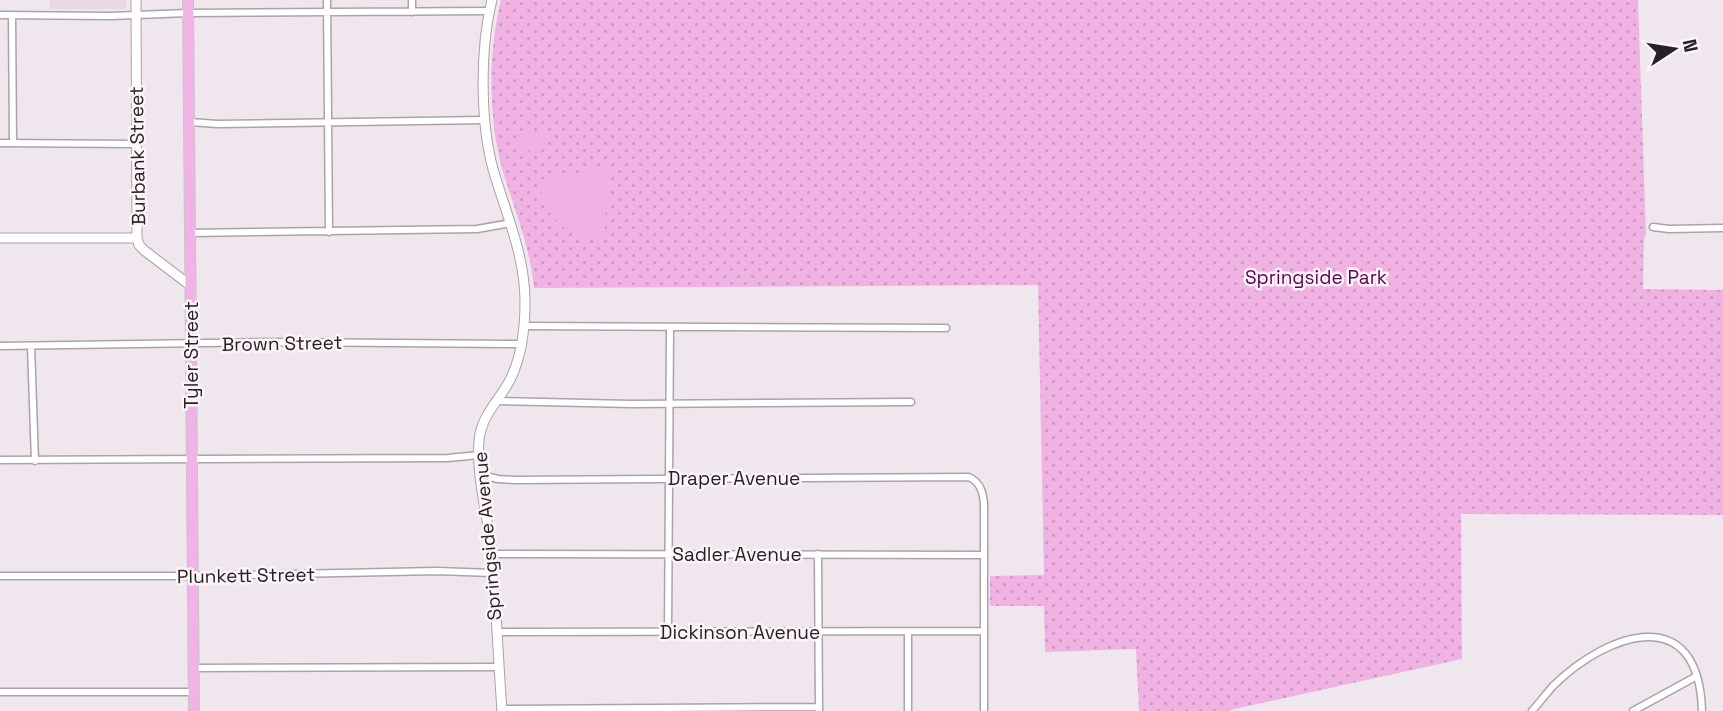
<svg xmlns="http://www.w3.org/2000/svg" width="1723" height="711" viewBox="0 0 1723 711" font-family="'Space Grotesk',sans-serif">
<defs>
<pattern id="green-dots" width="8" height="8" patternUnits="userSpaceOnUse" patternTransform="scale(1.75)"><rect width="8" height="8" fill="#f0b2e2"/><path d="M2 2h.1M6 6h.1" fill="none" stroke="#ce99c2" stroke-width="1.8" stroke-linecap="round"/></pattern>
</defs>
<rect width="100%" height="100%" fill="#efe7ed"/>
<path fill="#e7d8e3" d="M50 0H126V9H50Z"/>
<path fill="url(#green-dots)" d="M501 0H1638L1646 236 1644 237 1643 289 1723 290V515L1461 514 1462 659 1226 711H1139L1136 649 1045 652 1044 606H990V576L1044 575 1038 285 534 288C530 247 515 211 503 172 488 121 488 51 501 0Z"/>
<path fill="#f0b2e2" d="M545 131 548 147 519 153 516 137Z
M589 167H593V170L603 169 608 172 610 183H612L611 189H607L604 239C565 239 544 217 539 180L588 171Z"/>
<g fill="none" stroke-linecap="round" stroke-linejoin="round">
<defs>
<path id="street" d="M327 0 329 232
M412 0V12
M0 15 111 16 188 13 490 11
M12 15 13 143
M190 122 217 124 484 120
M0 143 136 144
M1653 227 1669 229 1723 228
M191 233 477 229 511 223
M524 326 946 328
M0 346 279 342 521 344
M31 346 35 461
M495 401 631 404 911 402
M0 460 448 458 479 455
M481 475 498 479 515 480 969 477C980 482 983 492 984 504V711
M491 554 983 555
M818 554 819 711
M0 576H192L437 571 492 573
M496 632 983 631
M668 632 670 328
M194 668 498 667
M0 692H194
M502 709 819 707
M908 711V631
M1532 711C1539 703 1546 694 1553 686 1608 632 1699 601 1702 711
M1633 711 1697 676"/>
<path id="secondary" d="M136 0 137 238 139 245 145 251 191 286
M492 0C480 48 480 121 493 169 506 214 525 255 525 302 525 329 522 356 510 380 499 401 481 415 479 441 476 472 487 515 491 546 496 601 498 656 502 711
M0 238H137"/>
<path id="primary" d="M188 0 194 711"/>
</defs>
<use href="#street" stroke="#aba3a9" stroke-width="9"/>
<use href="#secondary" stroke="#aba3a9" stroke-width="11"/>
<use href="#primary" stroke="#c6c6c6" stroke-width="12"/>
<use href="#street" stroke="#fff" stroke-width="6"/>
<use href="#secondary" stroke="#fff" stroke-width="9"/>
<use href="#primary" stroke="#f1b3e5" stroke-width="10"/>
</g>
<g text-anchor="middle" stroke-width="5" stroke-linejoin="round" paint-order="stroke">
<g font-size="19" fill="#252225" stroke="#fdf4fa">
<text transform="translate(137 156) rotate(-91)" y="7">Burbank Street</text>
<text transform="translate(282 343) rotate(-1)" y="7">Brown Street</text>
<text transform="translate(191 355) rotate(-90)" y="7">Tyler Street</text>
<text x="734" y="485">Draper Avenue</text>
<text transform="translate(487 536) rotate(-95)" y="7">Springside Avenue</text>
<text x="737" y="561">Sadler Avenue</text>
<text transform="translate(246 575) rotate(-1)" y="7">Plunkett Street</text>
<text x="740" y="639">Dickinson Avenue</text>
</g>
<g font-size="19" fill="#5c0351" stroke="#fdf4fa">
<text x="1316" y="284">Springside Park</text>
</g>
</g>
<g transform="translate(1674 49) rotate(78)" stroke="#fdf4fa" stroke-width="5" paint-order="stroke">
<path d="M0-5L12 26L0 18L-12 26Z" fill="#252225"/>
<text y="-10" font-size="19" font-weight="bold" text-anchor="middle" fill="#252225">N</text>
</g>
</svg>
